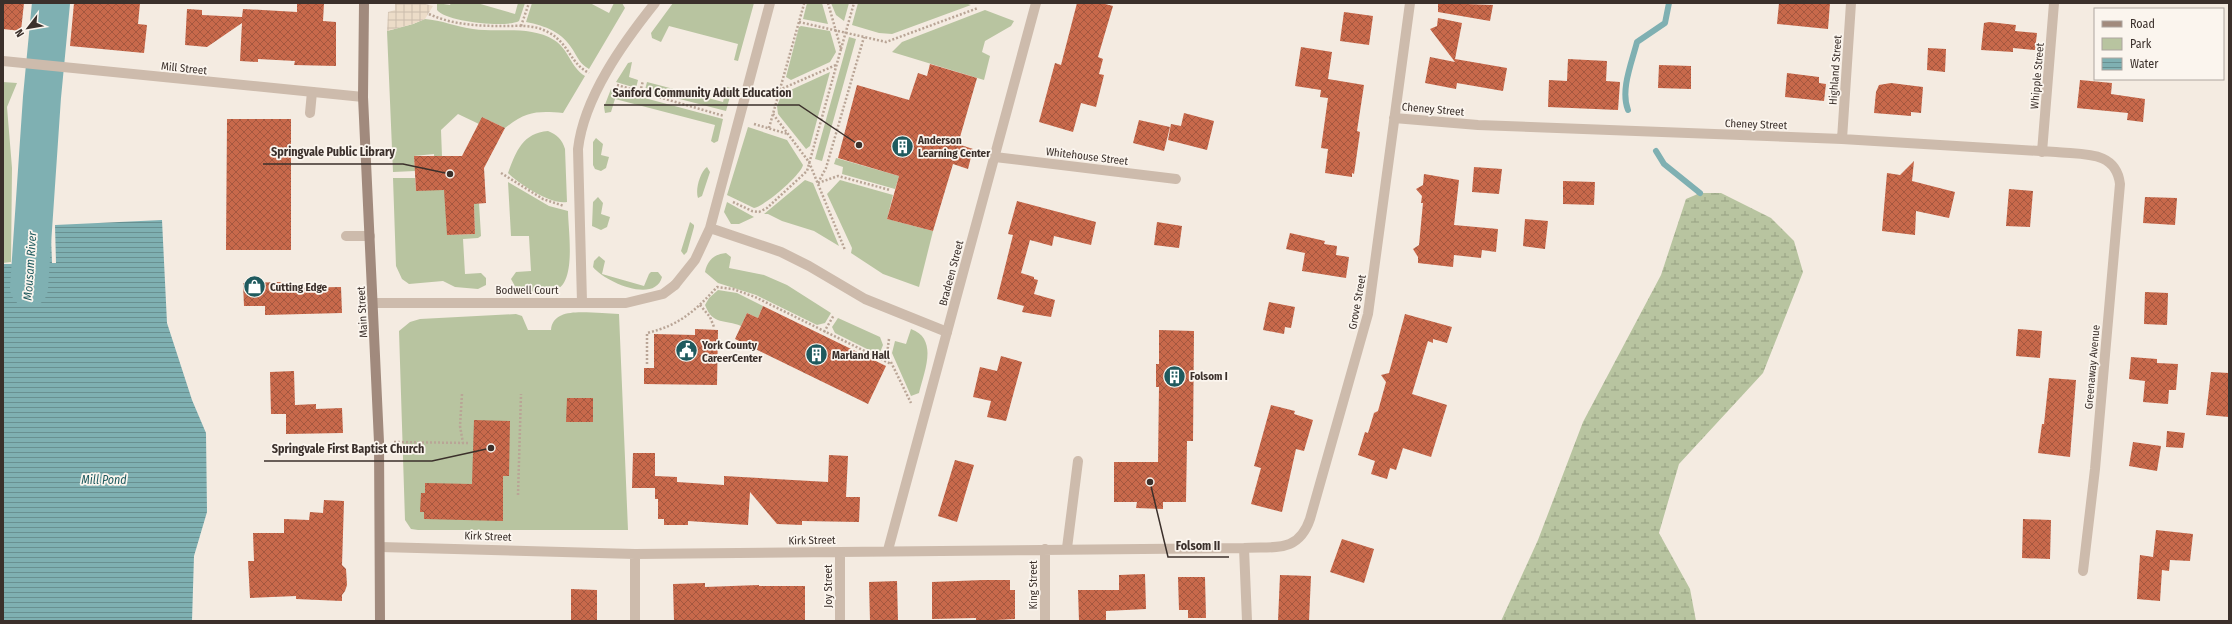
<svg xmlns="http://www.w3.org/2000/svg" width="2232" height="624" viewBox="0 0 2232 624" font-family="'Fira Sans Condensed',sans-serif">
<defs>
<pattern id="wetland-marsh" width="20" height="14" patternUnits="userSpaceOnUse"><rect width="20" height="14" fill="#b8c4a0"/><path d="M1 5h8M5 5V1M11 12h8M15 12V8" fill="none" stroke="#97a083"/></pattern>
<pattern id="plaza-grid" width="8" height="8" patternUnits="userSpaceOnUse"><rect width="8" height="8" fill="#ecdcc8"/><path d="M0 4h8M4 0v8" fill="none" stroke="#cbbdac"/></pattern>
<pattern id="water-rules" width="6" height="5" patternUnits="userSpaceOnUse"><rect width="6" height="5" fill="#7fb0b2"/><path d="M0 2.5h6" fill="none" stroke="#699091"/></pattern>
<pattern id="building-cross-hatch" width="8" height="8" patternUnits="userSpaceOnUse"><rect width="8" height="8" fill="#c8694b"/><path d="M0 0l8 8M0 8l8-8" fill="none" stroke="#a4573f"/></pattern>
</defs>
<rect width="100%" height="100%" fill="#f4ebe1"/>
<path fill="#b8c4a0" d="M437 3 450 5 451 3H477L515 14 518 3H525L519 21C507 28 446 22 437 10Z
M532 3H590L609 13 614 3H622L625 8 589 69C580 64 578 58 573 50 562 32 546 26 526 22Z
M673 3H754L738 61 734 60 738 44 669 26 661 42 652 38 651 33Z
M807 3H822L828 24 803 19Z
M831 3H849L844 21 836 15Z
M858 3H965L971 5 892 34 879 33 852 25Z
M985 10 1014 21 1011 26 985 41 982 52 990 56 984 80 892 52 902 42Z
M425 19C441 20 457 27 473 29 499 33 530 25 554 40 569 49 570 67 585 76L563 113C538 111 526 111 505 128L482 117 479 124 458 114 441 130 442 157H434V154L414 156 415 171 393 172 387 31 413 24Z
M801 26 830 31 836 52 830 62 791 80 786 77 799 27Z
M849 37 856 39 822 161 815 159Z
M632 62 629 77 638 80 636 88 616 82 628 63Z
M830 72 810 146 806 149 778 114 777 106 781 96 784 93Z
M3 82 17 83 7 107 12 168 11 262 3 263Z
M647 82 723 102 727 87 730 88 731 93 726 111 645 90Z
M611 89 723 119 718 141 714 143 711 141 715 125 615 99 611 112 605 113 604 107Z
M748 127 787 140 803 165C801 175 765 206 754 208L727 195Z
M548 131C557 135 562 139 565 149L567 202C551 205 519 184 508 173 516 151 523 133 548 131Z
M596 138 603 144 601 155 609 157 606 168 601 171 595 169 593 165V142Z
M836 158 899 176 895 189 842 174 843 167 834 164Z
M707 167 710 172 702 196 698 198C695 190 700 172 707 167Z
M393 178H415L416 191 446 188 447 235 475 234 474 204 479 203 481 236 478 238 463 239 465 274 481 273 486 278V285L478 289 455 287 443 281 409 284 402 279 396 266Z
M805 180 813 183 839 246 814 231 782 221 768 214H764Z
M840 180 893 195 887 219 933 231 919 287 883 274 851 253 852 248 827 194Z
M508 182 549 206 568 211C568 229 577 284 555 290 545 293 531 291 521 291L516 288 511 279 516 272 531 271 529 236H511Z
M598 197 603 203 601 214 610 217 607 227 601 230 592 226 593 202Z
M727 202 754 217 739 224H731L724 212Z
M690 222 694 225V227L687 252 684 255 681 251Z
M726 253 731 257 729 268 764 275 787 285 831 313 825 323 817 325 756 295 718 283 705 272C707 261 714 254 726 253Z
M599 256 605 261 602 274 644 286 649 274 651 272H658L662 277C655 304 605 282 593 267L594 261Z
M718 290 737 293 763 306 758 318 747 313 741 326C725 319 713 326 705 305L709 298Z
M602 313 619 314 628 530H418L411 529 405 520 399 331 410 322 420 319 516 314 522 316 528 330H551C553 307 585 313 602 313Z
M838 318 880 337 883 345 879 355 835 333 832 327Z
M911 329C939 339 924 372 919 393L911 396 892 353 895 341 906 344Z"/>
<path fill="url(#wetland-marsh)" d="M1700 193H1721L1771 218 1794 241 1803 272 1763 373 1679 464 1659 533 1690 589 1696 621H1501L1538 540 1583 422 1661 275 1686 199Z"/>
<path fill="url(#plaza-grid)" d="M395 3H422L433 6 425 19 413 24 387 31 388 12 395 10Z"/>
<path fill="url(#water-rules)" d="M162 220 167 323 192 400 206 433 207 512 194 556 192 621H3V264H16L15 237 51 236 52 263H56L55 225Z"/>
<g fill="none" stroke-linecap="round" stroke-linejoin="round">
<path stroke="#7fb0b2" stroke-width="6" d="M1628 110C1620 90 1632 62 1637 42L1665 23 1669 3
M1656 151 1664 164 1700 193"/>
<path stroke="#7fb0b2" stroke-width="38" d="M29 288 42 97 51 3"/>
</g>
<path fill="url(#building-cross-hatch)" d="M3 3H24L21 31 3 29Z
M74 3H140L138 24 147 25 144 53 70 46Z
M297 3H324L323 21 336 22V66L294 65 295 61 258 59V62L240 61 242 23 207 47 185 45 187 9 202 10V15L242 17 243 9 297 12Z
M1077 3H1101L1113 6 1098 57 1103 59 1099 74 1104 75 1096 107 1081 103 1073 132 1039 122 1055 63 1061 65Z
M1438 3 1493 5 1490 21 1438 12Z
M1779 3H1830L1828 29 1777 24Z
M1344 12 1373 16 1369 45 1340 41Z
M1438 18 1462 23 1455 59 1507 68 1503 91 1457 83 1456 89 1425 83 1430 57 1455 62 1430 29 1437 26Z
M1989 22 2016 25 2015 31 2037 33 2035 50 2013 48V52L1981 50 1984 23Z
M1301 47 1332 52 1328 79 1364 85 1357 131 1360 132 1354 174 1352 173V177L1325 173 1328 149 1321 148 1328 98 1320 97 1321 90 1295 86Z
M1928 48 1946 49 1945 72 1927 70Z
M1568 59 1607 61 1606 81 1620 82 1618 110 1548 107 1549 80 1567 81Z
M930 64 977 78 958 144 973 149 968 169 953 164 933 231 887 219 899 176 838 158 857 85 909 100 918 73 927 76Z
M1659 65 1691 66V89L1658 88Z
M1787 73 1819 77V83L1826 84 1824 101 1785 97Z
M2080 80 2112 83 2111 94 2145 99 2143 122 2127 120 2128 113 2077 108Z
M1891 83 1923 87 1921 113 1911 112V116L1874 113 1876 92 1879 85Z
M1184 113 1214 121 1207 150 1168 140 1171 124 1181 126Z
M482 117 505 128 484 168 486 203 474 204 475 234 447 235 444 190 416 191 414 156H462Z
M227 119H291V250H226Z
M1139 120 1170 127 1164 151 1133 143Z
M1914 161 1912 181 1955 192 1949 218 1916 211 1915 235 1882 231 1887 173 1900 175Z
M1474 167 1502 169 1499 194 1472 192Z
M1424 174 1459 180 1454 225 1498 229 1496 252 1482 250 1481 258 1454 255 1453 267 1418 263V257L1413 249 1419 245 1423 203H1421L1422 196 1416 189 1423 185Z
M1563 181 1595 182 1594 205 1563 204Z
M2009 189 2033 191 2030 227 2006 226Z
M2145 197 2177 198 2175 225 2143 223Z
M1017 201 1096 222 1091 245 1054 236 1052 246 1030 240 1021 273 1034 277V279L1038 280 1034 294 1055 300 1051 317 1022 312 1024 306 997 299 1013 235 1008 234Z
M1525 219 1548 221 1545 249 1523 246Z
M1157 222 1182 226 1179 248 1154 245Z
M1290 233 1325 241 1324 244 1337 246 1336 255 1349 257 1346 278 1302 271 1305 253 1286 249Z
M282 282V288L341 287 342 313 265 315V306H244L243 283Z
M2145 292 2168 293 2167 325 2144 324Z
M1269 302 1295 307 1291 328 1285 327 1284 334 1263 330Z
M763 306 886 366 868 404 735 339 747 313 758 318Z
M1405 314 1452 327 1447 343 1433 339V343L1428 341 1412 394 1447 405 1431 457 1403 448 1396 470 1390 468 1387 479 1371 474 1375 461 1358 455 1365 432 1368 433 1374 413 1378 411 1386 382 1381 375 1389 373Z
M695 329 718 330 717 385 644 384V368H654V334L695 335Z
M2018 329 2042 331 2040 358 2016 356Z
M1159 330 1194 331 1193 441H1187L1186 502H1163V509L1136 508 1137 502H1114V462H1158L1159 387H1156V364H1159Z
M1001 356 1022 362 1006 421 987 417 991 401 973 397 980 367 997 371Z
M2131 357 2157 359V363L2178 364 2176 390H2169L2168 404 2143 402 2145 381 2129 379Z
M294 371 295 405 316 404V409L342 408 343 433 286 434V414H271L270 372Z
M2211 372 2229 373V417L2206 415Z
M2049 378 2076 380 2070 457 2038 453 2042 424H2044Z
M567 398H593V422H566Z
M1271 405 1295 411 1294 414 1313 420 1304 451 1296 449 1282 512 1251 504 1261 468 1254 466Z
M474 420 510 421 509 476H503V521L424 519V512H420L421 493H425V483L472 484Z
M2167 431 2185 433 2183 448 2166 447Z
M2133 442 2161 446 2157 471 2129 466Z
M633 453H655V476L677 477V482L724 485V476L828 482 829 455 848 456 846 497H860L859 522 802 521V525L777 524 750 492 748 525 688 521V525H664V519H658V499H655V488H632Z
M955 460 974 465 957 522 938 516Z
M324 500 344 501 342 565 346 569 347 585 345 591 342 595V601L296 599V596L250 598 248 561H254L253 533H284V519L309 520 310 512 323 513Z
M2023 519 2051 520 2050 559 2022 558Z
M2156 530 2193 534 2190 561 2170 560 2169 571 2162 570 2160 601 2137 599 2140 555 2153 557Z
M1342 539 1374 549 1364 583 1330 572Z
M1145 574 1146 609 1106 611V621H1079L1078 590H1119V575Z
M1280 575 1311 576 1309 621H1278Z
M1178 577H1205L1206 618H1188V610H1179Z
M983 580H1010V590H1015V619L976 621V618L932 619V582Z
M897 581 898 621H870L869 582Z
M705 583V587L759 585V586H805V621H674L673 584Z
M571 589 597 590V621H571Z"/>
<g fill="none" stroke-linecap="round" stroke-linejoin="round">
<path stroke="#b9a596" stroke-width="2.5" stroke-dasharray="2 2" stroke-linecap="butt" d="M429 14C453 25 478 26 504 26 515 26 527 25 538 28 570 38 567 62 589 73
M799 22 886 42 978 8
M521 26 529 3
M841 49 854 3
M617 85 724 116
M779 90 836 65
M640 92 643 81
M773 114 809 162 845 250
M754 124 788 134
M769 128 804 4
M501 173 543 199 564 206
M818 183 826 168 864 37
M818 183 838 176 890 190
M733 202 752 211 759 212 767 208 807 171 841 49 828 3
M700 305 710 317 714 327
M824 332 834 315
M889 339 887 354 911 403
M647 364V333C680 325 695 311 717 287L733 289 755 297 891 364
M462 394 460 426 463 443
M394 442 468 443
M518 495 521 394"/>
<path stroke="#cdbbac" stroke-width="10" d="M310 113 312 92
M710 228 770 3
M346 236H370
M675 285 695 260 710 228 781 252 809 266 865 299 947 332
M582 302 578 149C584 97 623 43 655 3
M1067 548 1078 461"/>
<path stroke="#cdbbac" stroke-width="10" d="M3 61 363 97
M1394 118 1478 125 1842 139 2056 152C2083 155 2116 150 2120 184L2095 469 2083 571
M1842 139 1851 3
M2042 152 2054 3
M995 157 1176 179
M374 303H626L663 294 675 285
M380 547 635 554 1244 548C1274 546 1298 554 1310 519L1368 314 1410 3
M1244 548 1247 621
M888 550 1036 3
M840 552V621
M635 554V621
M1045 621V549"/>
<path stroke="#a18a7d" stroke-width="10" d="M364 3 363 97 379 442 380 621"/>
</g>
<defs>
<symbol id="building-disc" viewBox="-11 -11 22 22"><circle r="9.5" fill="#1f5a5e" stroke="#fbf5ee"/><path d="M-4-6H4V6H1V3H-1V6H-4ZM-2.5-4.3h1.7v1.8h-1.7ZM.8-4.3h1.7v1.8H.8ZM-2.5-1h1.7V.8h-1.7ZM.8-1h1.7V.8H.8Z" fill="#fff"/></symbol>
<symbol id="shop-disc" viewBox="-11 -11 22 22"><circle r="9.5" fill="#1f5a5e" stroke="#fbf5ee"/><path d="M-5-2.5h2.3a2.7 3.5 0 0 1 5.4 0H5L5.5 6h-11ZM-1.5-2.5h3a1.5 2.3 0 0 0-3 0Z" fill="#fff"/></symbol>
<symbol id="civic-disc" viewBox="-11 -11 22 22"><circle r="9.5" fill="#1f5a5e" stroke="#fbf5ee"/><path d="M-.6-6.5H3V-4.5H.6V-3L4-1V1h2V6H-6V1h2V-1L-.6-3ZM-1.2 2.5V6h2.4V2.5Z" fill="#fff"/></symbol>
</defs>
<g fill-rule="evenodd">
<use href="#building-disc" x="890" y="134" width="25" height="25"/>
<use href="#shop-disc" x="242" y="274" width="25" height="25"/>
<use href="#civic-disc" x="674" y="338" width="25" height="25"/>
<use href="#building-disc" x="804" y="342" width="25" height="25"/>
<use href="#building-disc" x="1162" y="364" width="25" height="25"/>
</g>
<g text-anchor="middle" stroke-width="3.5" stroke-linejoin="round" paint-order="stroke">
<g font-size="11" fill="#3b302b" stroke="#fbf5ee">
<text transform="translate(184 68) rotate(6)" y="4">Mill Street</text>
<text transform="translate(1835 70) rotate(-86)" y="4">Highland Street</text>
<text transform="translate(2037 76) rotate(-85)" y="4">Whipple Street</text>
<text transform="translate(1433 109) rotate(5)" y="4">Cheney Street</text>
<text transform="translate(1756 124) rotate(2)" y="4">Cheney Street</text>
<text transform="translate(1087 156) rotate(7)" y="4">Whitehouse Street</text>
<text transform="translate(951 273) rotate(-75)" y="4">Bradeen Street</text>
<text x="527" y="294">Bodwell Court</text>
<text transform="translate(1357 302) rotate(-80)" y="4">Grove Street</text>
<text transform="translate(362 312) rotate(-93)" y="4">Main Street</text>
<text transform="translate(2092 367) rotate(-85)" y="4">Greenaway Avenue</text>
<text transform="translate(488 536) rotate(2)" y="4">Kirk Street</text>
<text transform="translate(812 540) rotate(-1)" y="4">Kirk Street</text>
<text transform="translate(1033 585) rotate(-90)" y="4">King Street</text>
<text transform="translate(828 586) rotate(-90)" y="4">Joy Street</text>
</g>
<g font-size="11" font-weight="bold" fill="#3b302b" stroke="#fbf5ee" text-anchor="start">
<text x="918" y="144">Anderson<tspan x="918" dy="13">Learning Center</tspan></text>
<text x="270" y="291">Cutting Edge</text>
<text x="702" y="349">York County<tspan x="702" dy="13">CareerCenter</tspan></text>
<text x="832" y="359">Marland Hall</text>
<text x="1190" y="380">Folsom I</text>
</g>
<g font-size="12" font-style="italic" fill="#1f5a5e" stroke="#fbf5ee">
<text transform="translate(30 266) rotate(-86)" y="4">Mousam River</text>
<text x="104" y="484">Mill Pond</text>
</g>
</g>
<path fill="none" stroke="#3b302b" stroke-width="1.5" d="M859 145L799 105H604M450 174L403 164H263M491 448L432 461H264M1150 482L1168 557H1229"/>
<g fill="#3b302b" stroke="#fbf5ee" stroke-width="1.5">
<circle cx="859" cy="145" r="4"/>
<circle cx="450" cy="174" r="4"/>
<circle cx="491" cy="448" r="4"/>
<circle cx="1150" cy="482" r="4"/>
</g>
<g font-size="12" text-anchor="middle" font-weight="bold" fill="#3b302b" stroke="#fbf5ee" stroke-width="3.5" stroke-linejoin="round" paint-order="stroke">
<text x="702" y="97">Sanford Community Adult Education</text>
<text x="333" y="156">Springvale Public Library</text>
<text x="348" y="453">Springvale First Baptist Church</text>
<text x="1198" y="550">Folsom II</text>
</g>
<rect width="2232" height="624" fill="none" stroke="#3b302b" stroke-width="8"/>
<rect x="2094" y="8" width="130" height="72" fill="#fbf5ee" stroke="#aea6a0"/>
<rect x="2102" y="21" width="20" height="6" fill="#a18a7d" stroke="#aea6a0"/>
<text x="2130" y="28" font-size="12" fill="#3b302b">Road</text>
<rect x="2102" y="38" width="20" height="12" fill="#b8c4a0" stroke="#aea6a0"/>
<text x="2130" y="48" font-size="12" fill="#3b302b">Park</text>
<rect x="2102" y="58" width="20" height="12" fill="url(#water-rules)" stroke="#aea6a0"/>
<text x="2130" y="68" font-size="12" fill="#3b302b">Water</text>
<g transform="translate(28 28) rotate(239)" stroke="#fbf5ee" stroke-width="3" paint-order="stroke">
<path d="M0-3L7 15L0 10L-7 15Z" fill="#3b302b"/>
<text y="-6" font-size="11" font-weight="bold" text-anchor="middle" fill="#3b302b">N</text>
</g>
</svg>
